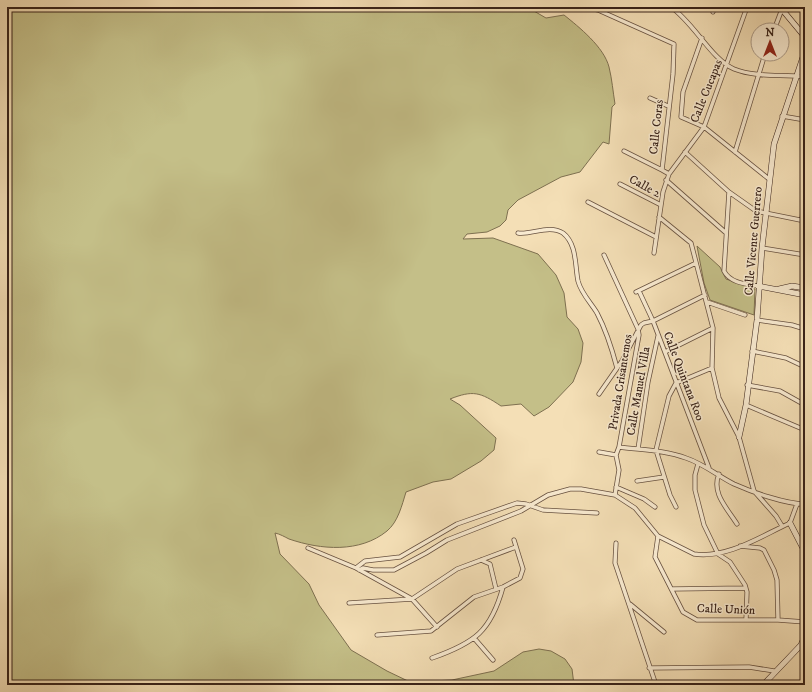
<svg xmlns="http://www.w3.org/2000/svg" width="812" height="692" viewBox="0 0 812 692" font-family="'IM FELL DW Pica',serif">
<rect width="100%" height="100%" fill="#f4dfb6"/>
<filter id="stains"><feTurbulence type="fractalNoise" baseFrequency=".005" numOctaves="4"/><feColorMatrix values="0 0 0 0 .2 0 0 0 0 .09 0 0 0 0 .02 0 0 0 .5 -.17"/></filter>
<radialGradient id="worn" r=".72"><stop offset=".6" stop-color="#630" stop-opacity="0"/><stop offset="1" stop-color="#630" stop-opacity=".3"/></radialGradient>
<path fill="#c4bf88" stroke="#7e7050" d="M7 7H527L546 18 564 15C579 27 604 47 609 67 612 79 613 92 615 104L612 107 609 144 603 142 580 172 561 177 518 200 508 210 506 220 500 226 487 232 467 234 463 239 493 238 538 254 556 275 564 293 567 317 578 329 583 343 581 362 573 382 549 407 534 416 521 404 501 406C480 392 473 390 450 399L460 405 496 438 494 450 481 461 451 479 433 482 406 492C402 505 398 522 387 531 360 553 321 550 289 539 285 537 280 534 275 533L280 554 309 584 319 605 351 650 387 671 410 682 452 680 494 671 523 652 539 649 551 651 565 659 572 669 574 685H7Z
M697 246 720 267 726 279 755 289 754 315 710 300 704 283Z"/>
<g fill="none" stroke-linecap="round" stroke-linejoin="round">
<defs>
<path id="street" d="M585 7 598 10 674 44 673 74 662 170 669 174 663 192 654 253
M671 7C694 23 712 60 734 69 757 78 782 74 805 77
M713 12 714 7
M774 30 782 9
M702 38 683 92 681 117 704 127 769 179
M650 98 668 106
M782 116 805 120
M624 151 662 170
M685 152 729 192 756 211 805 221
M735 152 765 54
M669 174 704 127 747 7
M666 180 725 232
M620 184 661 205
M729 192 724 271C730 283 746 284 758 286
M588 202 656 237
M659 217 691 243 713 328 712 368 719 398 739 437 754 491 776 516 782 526
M802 221 805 178
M518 233C532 235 549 224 563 233 577 244 575 266 578 281 581 293 591 303 597 313 606 330 612 349 617 368
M762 248 805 255
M604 255 638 329 639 335 619 447 616 455 619 470 615 495
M639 291 653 321 709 468
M636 292 696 263
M707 302 745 315
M757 320 792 325 805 329
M752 351 786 358 805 367
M665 352 713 328
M747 385 780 391 805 405
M599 394 622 361 641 325 644 323 653 321 705 295
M746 405 805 430
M619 447C641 450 665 450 686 458 704 464 718 476 734 484 752 492 785 504 805 504
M638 449 648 382 658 336
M599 452 616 455
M698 464 695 475V490L704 525 718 554 730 562 745 585 747 592 746 620
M719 474C711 493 727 508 737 524
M637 481 664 477
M616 487 644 499 655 507
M676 507 670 495 656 450 669 396 676 383 712 368
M658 536 655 557 683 612 697 620H778L805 622
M616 543 615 563 656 685
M740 546 760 548 764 550 774 570 777 580 778 620
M308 548 356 568 412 599 437 627
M481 560 490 564 496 589
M356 568 365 561 400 557 457 524 517 503 526 504 543 510 597 513
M359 570 363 568 373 570H394L426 553 447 540 521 511 548 495 570 489H581L615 495 635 508 658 536 694 554C727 559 761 536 790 523L797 504
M672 589 746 588
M349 603 412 599 457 569 516 547
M630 604 664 632
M377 635 431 631 474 597 503 587 520 578 523 569 514 540
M474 638 493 660
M432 658C475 643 491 631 503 587
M649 668 749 667 774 671"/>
<path id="secondary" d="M780 7 805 37
M758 286 805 295
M779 289 792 286 805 288
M739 437 746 405 757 320 762 248 774 144 805 51
M790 523 805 552
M763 685 801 645 805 636"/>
</defs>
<use href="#street" stroke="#675140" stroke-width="5"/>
<use href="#secondary" stroke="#382219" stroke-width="6"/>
<use href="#street" stroke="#f8ead0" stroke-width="3.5"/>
<use href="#secondary" stroke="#f8ead0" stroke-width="5"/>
</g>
<g text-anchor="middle" stroke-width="3" stroke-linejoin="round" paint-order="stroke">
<g font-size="12" fill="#382219" stroke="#f8ead0">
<text transform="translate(706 91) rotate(-68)" y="4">Calle Cucapas</text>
<text transform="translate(656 127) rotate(-84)" y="4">Calle Coras</text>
<text transform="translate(645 186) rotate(28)" y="4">Calle 2</text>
<text transform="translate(753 241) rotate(-85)" y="4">Calle Vicente Guerrero</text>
<text transform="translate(684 376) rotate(69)" y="4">Calle Quintana Roo</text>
<text transform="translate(620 382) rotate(-81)" y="4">Privada Crisantemos</text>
<text transform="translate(638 391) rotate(-80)" y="4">Calle Manuel Villa</text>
<text transform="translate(726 609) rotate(2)" y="4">Calle Unión</text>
</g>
</g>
<rect width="812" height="692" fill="none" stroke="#f4dfb6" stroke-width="24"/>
<rect x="8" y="8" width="796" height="676" fill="none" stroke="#382219" stroke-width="2"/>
<rect x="12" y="12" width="788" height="668" fill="none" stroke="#382219"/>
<g transform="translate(770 42)"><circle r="19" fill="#f8ead0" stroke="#ab9a87"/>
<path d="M0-3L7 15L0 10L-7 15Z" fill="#8f2418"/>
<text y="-6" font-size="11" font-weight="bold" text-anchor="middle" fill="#382219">N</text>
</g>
<rect width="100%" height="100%" filter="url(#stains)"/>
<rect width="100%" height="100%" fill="url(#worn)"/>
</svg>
